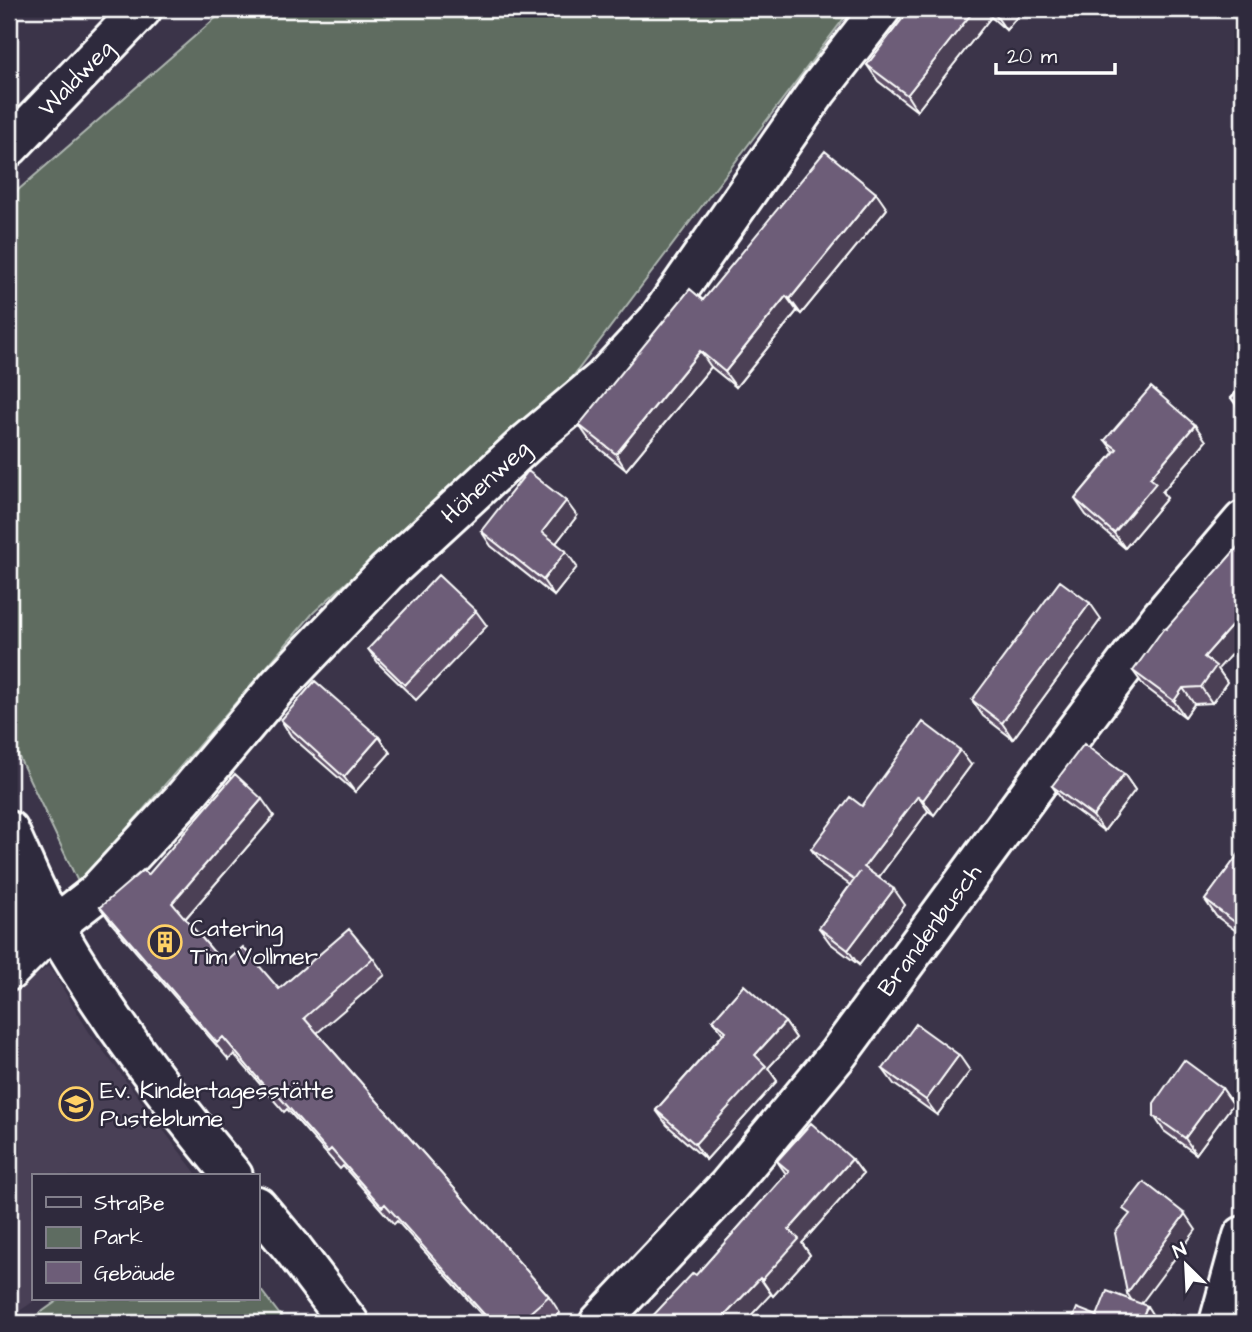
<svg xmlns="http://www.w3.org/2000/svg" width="1252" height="1332" viewBox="0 0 1252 1332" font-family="'Architects Daughter',sans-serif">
<rect width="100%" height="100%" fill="#3b3449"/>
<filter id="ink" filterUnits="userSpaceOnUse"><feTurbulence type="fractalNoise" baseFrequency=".0143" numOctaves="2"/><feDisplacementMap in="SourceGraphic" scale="14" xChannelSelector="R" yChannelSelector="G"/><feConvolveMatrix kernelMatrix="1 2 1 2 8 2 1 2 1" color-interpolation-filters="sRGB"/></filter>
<g filter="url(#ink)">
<path fill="#4a4057" d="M49 966 89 1032 198 1176H33V1299H37L9 1318V995Z"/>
<path fill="#5e6c61" stroke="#aeb6b0" stroke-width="2" d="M226 9H851L568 383 314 612 79 884 17 753 9 741V198Z
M257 1285 286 1323H26L60 1299H257Z"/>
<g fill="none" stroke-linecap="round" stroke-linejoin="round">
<defs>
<g id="minor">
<path id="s1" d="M9 147 142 9"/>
<path d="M9 831C24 863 37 897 55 928 106 1017 168 1098 233 1176"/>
<path d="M9 922 45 907"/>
<path id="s2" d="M9 971 54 926 94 895 183 799 278 686 386 573 529 441 603 379 657 321 818 90 881 9"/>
<path d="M257 1206 293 1249 349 1323"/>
<path id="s3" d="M599 1323 728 1186 838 1054 1062 749 1162 616 1243 521"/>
<path d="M1219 1323 1243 1236"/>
</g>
</defs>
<use href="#minor" stroke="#fff" stroke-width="44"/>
<use href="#minor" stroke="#2f2a3d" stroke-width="38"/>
</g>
<path fill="#5e5067" stroke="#fff" stroke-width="2" d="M910 9H1024L1006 30 991 17 917 111 878 81 867 65Z
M887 209 801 314 797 311 736 387 711 367 626 470 590 441 579 425 703 300Z
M1243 385V415L1231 398Z
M1105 440 1206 441 1162 492 1167 498 1125 548 1086 515 1075 499 1114 452Z
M577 516 556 543 577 567 554 596 491 546 481 531Z
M476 611 487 626 416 700 379 664 368 649Z
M1101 619 1013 739 983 716 972 700Z
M1218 669 1227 682 1212 703 1194 704 1185 717 1144 686 1133 671Z
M281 720 379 737 390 753 355 792 291 736Z
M971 765 934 815 928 811 879 877 905 905 859 965 830 943 819 928 850 885 822 865 811 849 862 806Z
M1124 774 1135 790 1104 831 1063 801 1052 786Z
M274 816 185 919 224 964 279 989 373 958 385 975 317 1033 549 1296 560 1313 549 1323H489L397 1221 394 1224 343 1166 340 1169 287 1109 284 1112 234 1054 229 1060 112 924 100 907 148 875Z
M1243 849V936L1216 916 1205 900Z
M713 1020 785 1022 796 1038 768 1068 777 1081 706 1160 667 1125 656 1110 723 1034Z
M883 1069 970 1071 937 1115 894 1084Z
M1222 1088 1233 1104 1196 1154 1164 1131 1154 1116Z
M852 1159 863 1174 802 1243 810 1255 773 1296 771 1294 696 1275 786 1174 777 1161Z"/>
<path fill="#4c4154" stroke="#fff" stroke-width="2" d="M975 9H986L991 17 917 111 907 95Z
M1000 9H1024L1006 30 995 14Z
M876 193 887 209 801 314 790 299Z
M786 296 797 311 736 387 725 372Z
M700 351 711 367 626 470 616 454Z
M1195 425 1206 441 1162 492 1167 498 1125 548 1114 533 1150 478Z
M566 501 577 516 553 547 542 532Z
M566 551 577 567 554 596 543 580Z
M1090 603 1101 619 1013 739 1002 723Z
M1243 613V641L1218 669 1227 682 1212 703 1201 687 1204 657Z
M1183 688 1194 704 1185 717 1174 701Z
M379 737 390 753 355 792 344 777Z
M960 750 971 765 934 815 923 800Z
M1124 774 1135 790 1104 831 1093 816Z
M918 796 928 811 875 882 864 867Z
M262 799 274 816 184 920 172 903Z
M894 889 905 905 859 965 848 950Z
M785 1022 796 1038 768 1068 777 1081 706 1160 695 1144 755 1055Z
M959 1055 970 1071 937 1115 926 1100Z
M1222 1088 1233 1104 1196 1154 1185 1138Z
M852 1159 863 1174 802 1243 810 1255 773 1296 762 1280 789 1230Z
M1185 1214 1196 1230 1137 1309 1127 1293Z
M760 1278 771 1294 744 1323H718Z
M1147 1306 1157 1322V1323H1140Z"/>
<path fill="#6d5d78" stroke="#fff" stroke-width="2" d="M910 9H975L907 95 867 65Z
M989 9H1000L995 14Z
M825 151 876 193 790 299 786 296 725 372 700 351 616 454 579 425 690 289 703 300Z
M1243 385V409L1231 398Z
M1151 387 1195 425 1150 478 1156 483 1114 533 1075 499 1117 449 1105 440Z
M528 471 566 501 542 532 566 551 543 580 481 531Z
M1243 541V613L1204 657 1216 666 1201 687 1183 688 1174 701 1133 671 1164 628 1166 629Z
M438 575 476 611 405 685 368 649Z
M1060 581 1090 603 1002 723 972 700Z
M315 681 379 737 344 777 281 720Z
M923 722 960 750 923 800 918 796 864 867 894 889 848 950 819 928 860 872 854 880 811 849 850 797 862 806Z
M1084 744 1124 774 1093 816 1052 786Z
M235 774 262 799 172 903 224 964 243 947 279 989 349 929 373 958 304 1018 549 1296 518 1323H492L385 1204 382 1207 331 1149 328 1152 275 1092 272 1095 223 1037 217 1043 100 907 143 870 148 875Z
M1243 848V928L1205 900Z
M744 985 785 1022 755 1055 766 1066 695 1144 656 1110 726 1031 713 1020Z
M916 1024 959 1055 926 1100 883 1069Z
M1184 1060 1222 1088 1185 1138 1154 1116V1103Z
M811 1123 852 1159 789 1230 799 1239 762 1280 760 1278 718 1323H648L647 1322 693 1273 696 1275 789 1171 777 1161Z
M1144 1182 1185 1214 1127 1293 1115 1233 1130 1214 1123 1209Z
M1107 1291 1147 1306 1140 1323H1071L1077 1308 1097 1316Z"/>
</g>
<defs>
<symbol id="building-ring" viewBox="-11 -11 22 22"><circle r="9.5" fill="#2f2a3d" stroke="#ffd166" stroke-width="1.5"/><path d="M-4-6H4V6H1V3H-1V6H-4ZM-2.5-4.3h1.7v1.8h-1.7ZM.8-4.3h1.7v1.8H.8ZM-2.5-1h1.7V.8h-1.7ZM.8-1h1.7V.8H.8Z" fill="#ffd166"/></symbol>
<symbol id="school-ring" viewBox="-11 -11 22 22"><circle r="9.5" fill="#2f2a3d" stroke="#ffd166" stroke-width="1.5"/><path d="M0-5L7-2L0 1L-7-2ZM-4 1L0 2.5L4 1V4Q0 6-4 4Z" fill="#ffd166"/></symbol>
</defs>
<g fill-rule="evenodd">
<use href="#building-ring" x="146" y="923" width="38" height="38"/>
<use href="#school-ring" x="57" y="1085" width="38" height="38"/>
</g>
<g text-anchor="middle" stroke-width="5" stroke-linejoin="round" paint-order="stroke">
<g font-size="24" fill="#fff" stroke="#2f2a3d">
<text dy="8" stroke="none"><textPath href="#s1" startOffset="96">Waldweg</textPath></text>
<text dy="8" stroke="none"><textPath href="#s2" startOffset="684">Höhenweg</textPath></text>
<text dy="8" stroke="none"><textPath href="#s3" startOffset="514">Brandenbusch</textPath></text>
</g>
<g font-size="24" fill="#fff" stroke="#2f2a3d" text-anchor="start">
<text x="190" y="936">Catering<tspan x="190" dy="28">Tim Vollmer</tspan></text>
<text x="100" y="1098">Ev. Kindertagesstätte<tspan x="100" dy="28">Pusteblume</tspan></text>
</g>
</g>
<rect width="1252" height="1332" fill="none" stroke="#2f2a3d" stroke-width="35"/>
<rect x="18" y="18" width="1217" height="1297" fill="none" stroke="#fff" stroke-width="2.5" filter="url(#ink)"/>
<rect x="32" y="1174" width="228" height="126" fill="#2f2a3d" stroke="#827f8b" stroke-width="2"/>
<rect x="46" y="1197" width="35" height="10" fill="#2f2a3d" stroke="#827f8b" stroke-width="2"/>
<text x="94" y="1210" font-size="21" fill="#ffffff">Straße</text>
<rect x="46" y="1227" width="35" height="21" fill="#5e6c61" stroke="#827f8b" stroke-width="2"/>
<text x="94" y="1244" font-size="21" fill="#ffffff">Park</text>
<rect x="46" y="1262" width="35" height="21" fill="#6d5d78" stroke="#827f8b" stroke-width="2"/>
<text x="94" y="1280" font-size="21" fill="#ffffff">Gebäude</text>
<g transform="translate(1186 1265) rotate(336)" stroke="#2f2a3d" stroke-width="5" paint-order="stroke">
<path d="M0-5L12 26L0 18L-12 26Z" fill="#ffffff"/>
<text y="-10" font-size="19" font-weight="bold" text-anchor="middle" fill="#ffffff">N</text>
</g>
<path d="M996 63v10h119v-10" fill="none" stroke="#ffffff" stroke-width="3.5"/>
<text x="1007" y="63" font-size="21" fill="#ffffff" stroke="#2f2a3d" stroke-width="5" paint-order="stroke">20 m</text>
</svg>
